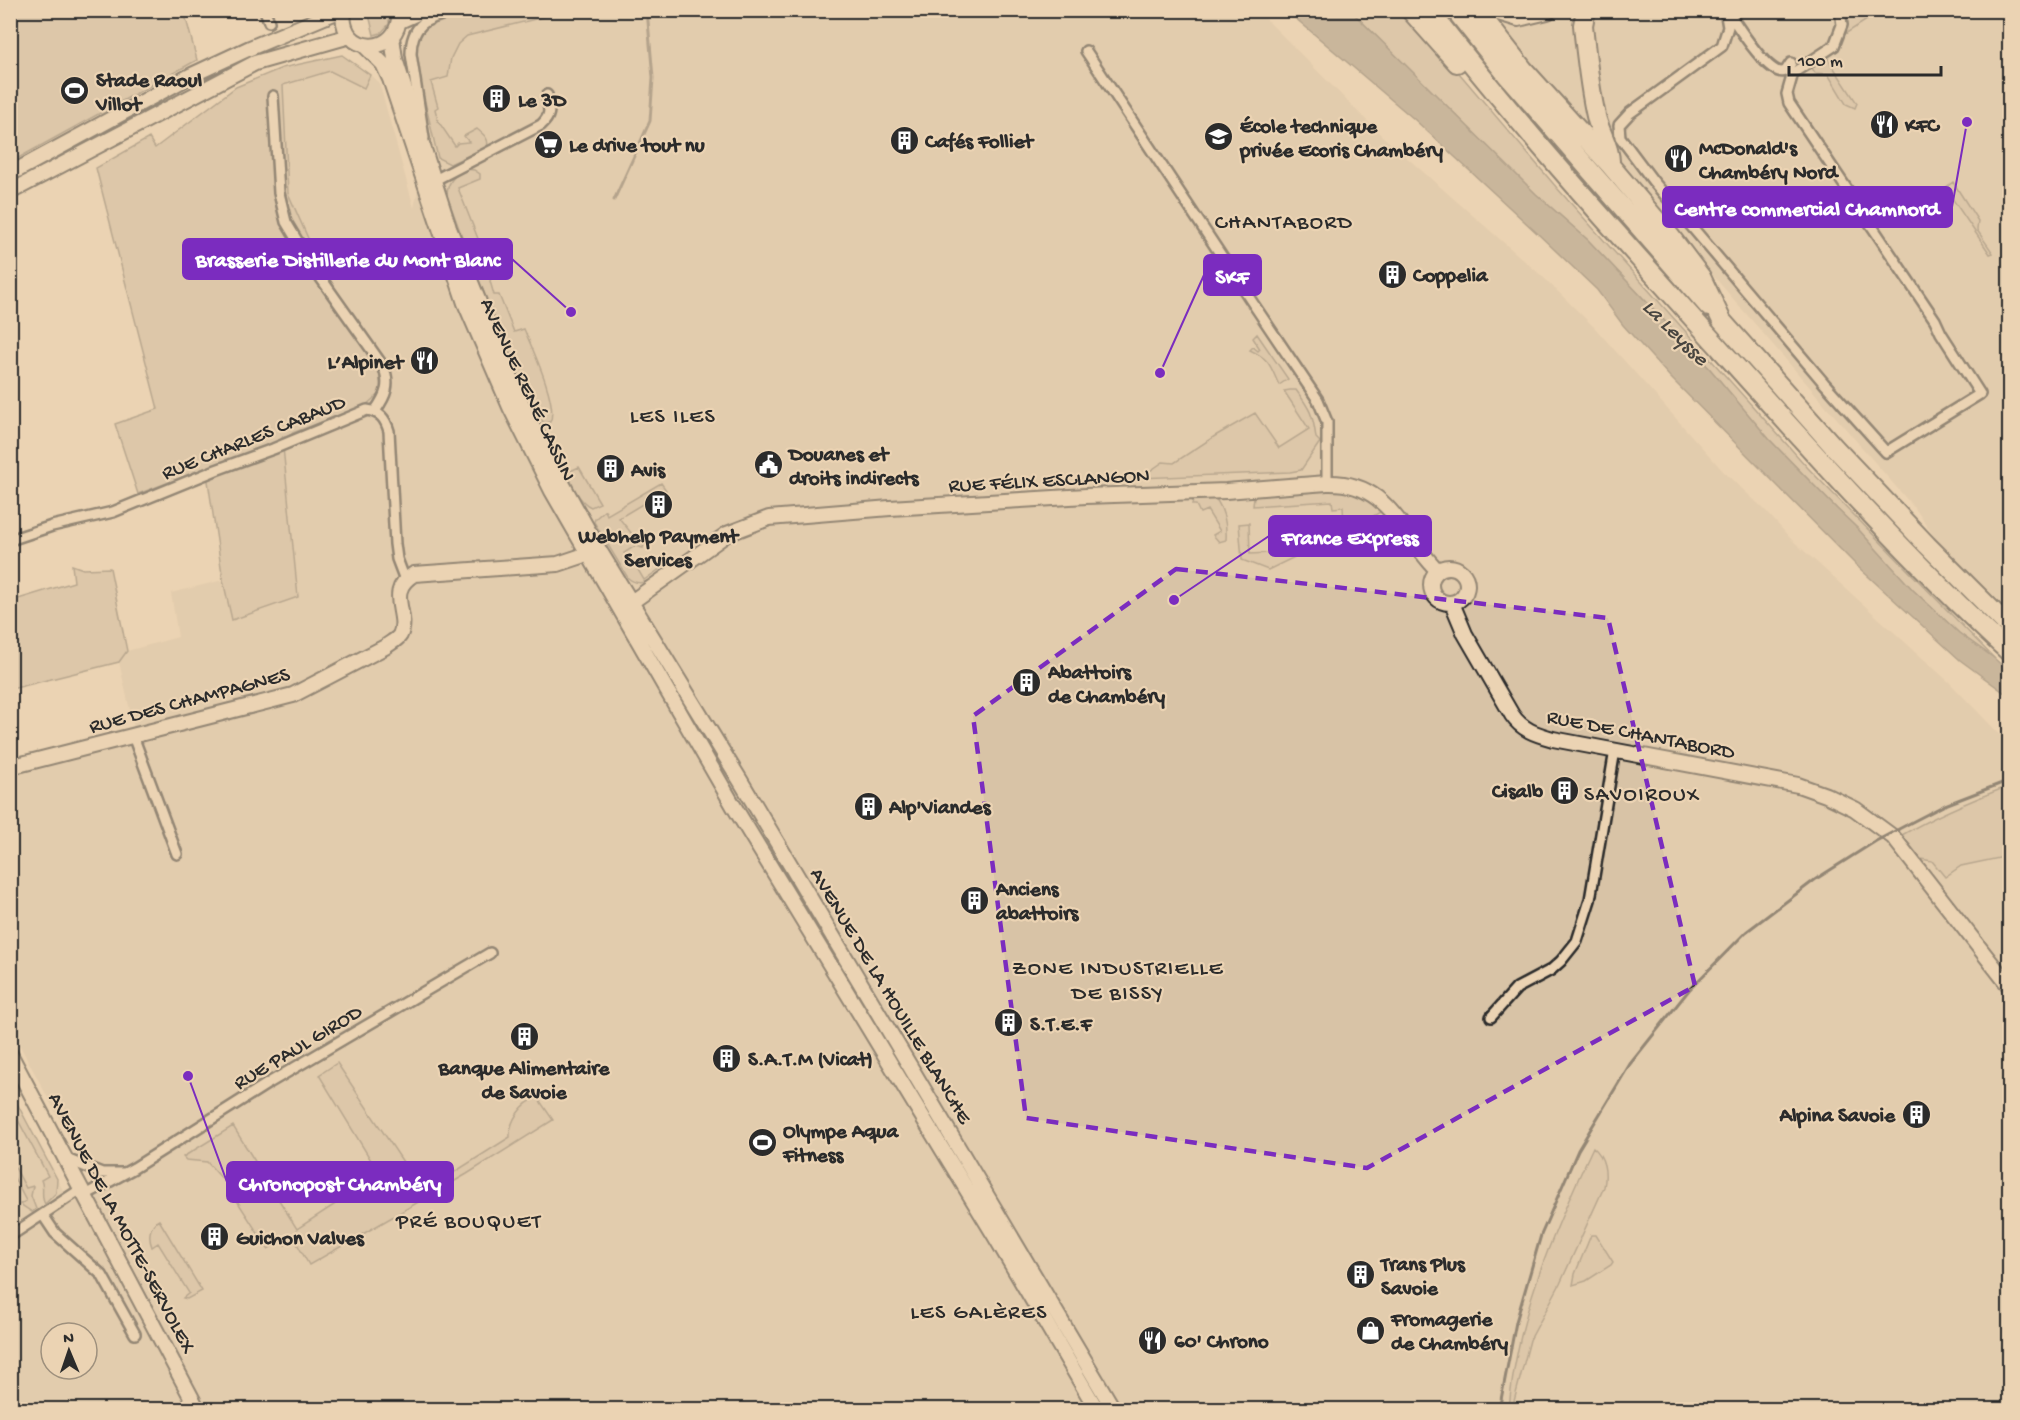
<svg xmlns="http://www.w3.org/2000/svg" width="2020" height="1420" viewBox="0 0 2020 1420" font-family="'Gochi Hand',sans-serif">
<rect width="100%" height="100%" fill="#ebd3b3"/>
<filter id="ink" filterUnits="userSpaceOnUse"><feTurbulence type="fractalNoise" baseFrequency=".0167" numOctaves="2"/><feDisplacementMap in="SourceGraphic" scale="12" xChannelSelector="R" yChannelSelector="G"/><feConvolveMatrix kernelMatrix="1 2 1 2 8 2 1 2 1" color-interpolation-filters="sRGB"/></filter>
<g filter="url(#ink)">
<path fill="#d8c3a6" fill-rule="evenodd" d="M568 11H1258L1381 135 1543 277 1594 327 1724 472 1765 510 1791 539 1949 682 2009 744V1409H11L10 1092 71 1205 97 1189 11 1029V775L137 741 119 662 127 651 178 637 171 593 223 580 232 620 298 597 282 437 366 405 381 392 379 370 344 303 315 254 288 193 283 85 330 71 364 87 370 75 379 82 414 208 431 132 425 69 455 41 473 32ZM51 1333H87V1369H51Z
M1496 11H2009V610L1937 541 1917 511 1516 48Z"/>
<path fill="#ccb89d" stroke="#7c7264" stroke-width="1.5" d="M478 10 568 11 467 36 458 44 451 58 448 77 431 82 438 107 435 109 438 121 455 146 458 143 469 142 464 136 477 129C483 134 490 139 487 147L450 164 438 158 419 76 415 49 417 40 428 26Z
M10 11H184L197 60 11 162Z
M368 11H389V24L381 33 374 35Z
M1351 11H1424L1425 33 1557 188 1808 468 1994 658 1959 633 1913 590 1858 529 1837 509 1769 439 1710 369 1588 240 1536 194Z
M1843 11H1865L1870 18 1845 34 1846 24Z
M342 55 370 75 364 88 330 71 283 85 288 193 315 254 344 303 379 370 381 392 366 405 282 437 298 597 232 620 223 580 206 468 138 494 115 424 158 409 96 168 149 138 155 148 236 87 282 68Z
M1828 59 1857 103 1855 108 1846 104 1828 74 1815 73 1812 68Z
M466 169 474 170 480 174V179L458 188 490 269 492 277 490 281 494 295H499L514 332 524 329C532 348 559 405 550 422H543C528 401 519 375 509 351 486 300 466 248 447 196 447 182 454 175 466 169Z
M1953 182 1978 221 1977 230 1993 253 1990 254 1945 188Z
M1257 334 1288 379 1279 385C1270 366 1271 360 1250 350L1253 347 1258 351 1260 349 1253 338Z
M1290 390H1296C1310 409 1313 414 1316 438L1320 442 1301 470 1290 472 1140 478 1163 462 1174 463 1215 436 1255 413 1279 448 1309 429 1284 391Z
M579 467 600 503 591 507C581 503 568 482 570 471Z
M661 483 666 490 619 518 632 534 645 541 643 548 635 546 624 553 630 565 634 563 644 580 667 564V568C655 576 642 590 628 578L594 522 595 519 605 510 607 515Z
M1345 488 1360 492 1382 511 1348 531 1268 570 1242 560 1239 524 1249 523 1250 554 1304 551 1305 544 1313 543 1338 528V525L1344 524 1343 507 1333 508 1332 501 1253 506 1254 497 1257 494Z
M1214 496C1224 510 1227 523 1226 540L1219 542 1213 535 1220 531 1207 510 1200 513 1196 505H1192L1193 500 1197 497Z
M72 565 83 569 110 568 127 651 119 662 11 689V567H13L15 600 74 582Z
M656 648 886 1038 884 1040 881 1038 858 1006 649 652Z
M2009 786V856L1961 866 1945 877 1932 861 1921 859 1902 835C1936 815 1972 800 2009 786Z
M892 1048 1061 1330 1055 1327 889 1049Z
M337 1063 423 1192 510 1137C509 1121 522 1102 538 1098L553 1120 467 1174 309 1265 295 1240 285 1245 282 1240 268 1249 225 1182 207 1162 186 1160 183 1157 233 1126 297 1229 380 1175 319 1075Z
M11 1092 57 1179 56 1193 45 1204C40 1196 45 1188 41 1180L48 1176 11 1107Z
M1593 1147C1605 1157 1607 1173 1604 1187L1560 1284 1530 1340 1512 1409H1509C1517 1315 1553 1232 1593 1147Z
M11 1160 26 1188 33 1186 31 1196 36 1209 32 1212 20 1204 26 1201 11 1172Z
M159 1220 202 1291 187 1299 183 1298 189 1293 158 1243 152 1247C148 1237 149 1225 159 1220Z
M1591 1235H1596L1613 1262 1611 1265 1586 1281 1573 1285 1575 1274Z"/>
<path fill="#a1937f" stroke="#72695d" stroke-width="1.5" d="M1287 11H1351L1536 194 1588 240 1710 369 1769 439 1837 509 1858 529 1913 590 1959 633 1994 658 2009 672V696L1960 660 1857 566 1670 377 1623 325 1597 290 1537 233 1414 119Z"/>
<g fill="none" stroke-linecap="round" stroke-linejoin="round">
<path stroke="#72695d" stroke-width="3" d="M614 200 650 121 653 78 647 10"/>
<defs>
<path id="street" d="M265 10 269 22
M1725 10 1728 27 1722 46 1630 113 1619 125 1620 137 1653 181 1824 383 1886 452 1980 394 1941 333 1935 320 1789 103 1787 94 1793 73 1834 46 1842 25 1840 10
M1727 10C1735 22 1770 79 1785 71 1787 70 1789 65 1791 63
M1086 51 1252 302 1318 400 1327 422V483
M273 96 279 193 286 222 313 267 383 366C391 384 386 396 375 411
M424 138 411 54C411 21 430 18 457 10
M429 183 541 125C552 115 549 109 547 95
M10 540 52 526 113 512 216 470 273 449 367 410C380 412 385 418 389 431L395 544 397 559 405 580
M133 736 177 854
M1491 1017 1517 988 1551 970 1561 961 1577 941 1590 900 1615 750
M66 1159 102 1173H123
M85 1195 134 1168 267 1084 490 953
M43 1215 55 1233 102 1275 135 1334
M10 1236 81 1189"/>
<path id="secondary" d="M344 10C337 56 403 59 399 10
M400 21 424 10
M392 37 395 59 449 228 485 317 528 418 563 485 599 550 740 780 1114 1410
M365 46 383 64 390 79 465 303 510 407 552 491 733 805 995 1236 1097 1410
M10 174 192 75 250 48 341 10
M10 192 255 63 350 36
M1431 585a18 18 0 1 1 36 0a18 18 0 1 1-36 0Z
M1452 603 1465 634 1512 715C1522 730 1536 734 1553 739L1798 785 1826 795 1855 809 1893 837 2010 987
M623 608 727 534 769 518 890 508 1086 496 1226 491 1327 483C1389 481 1400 533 1438 571
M10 767 293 695 385 647C390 643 397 640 400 635 410 614 384 592 414 574L558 564 594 552
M10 1054 198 1410"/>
<path id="highway" d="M1410 10 1457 63
M1429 10C1519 126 1618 235 1716 344 1811 450 1905 556 2010 653
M1455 10 1506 74 1709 307
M1477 10 1524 70 1610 165 1670 236 1701 277 1722 321 1835 448 1927 545 2010 628
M1495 10 1518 17 1547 10
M1586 10 1583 25 1584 35C1587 62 1590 90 1596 116 1599 131 1610 146 1610 161"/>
</defs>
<use href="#street" stroke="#2b2b2b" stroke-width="14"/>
<use href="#secondary" stroke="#2b2b2b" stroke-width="18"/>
<use href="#highway" stroke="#2b2b2b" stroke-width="22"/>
<use href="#street" stroke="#ebd3b3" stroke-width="9"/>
<use href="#secondary" stroke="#ebd3b3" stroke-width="14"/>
<use href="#highway" stroke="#ebd3b3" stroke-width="18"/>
<path stroke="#2b2b2b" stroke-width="3" d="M1499 1410 1516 1322 1541 1235 1578 1150 1630 1064 1689 990 1746 932 1816 879 1876 841 1914 821 1945 805 2010 780"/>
</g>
</g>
<path d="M0 0H2020V1420H0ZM1176 569 1608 618 1695 986 1367 1168 1026 1118 973 716Z" fill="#ebd3b3" fill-opacity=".55" fill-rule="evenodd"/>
<path fill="none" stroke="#7b2cbf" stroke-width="4.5" stroke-dasharray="12 8" stroke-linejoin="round" d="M1176 569 1608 618 1695 986 1367 1168 1026 1118 973 716Z"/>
<defs>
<symbol id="stadium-disc" viewBox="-11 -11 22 22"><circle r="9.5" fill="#2b2b2b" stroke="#ebd3b3"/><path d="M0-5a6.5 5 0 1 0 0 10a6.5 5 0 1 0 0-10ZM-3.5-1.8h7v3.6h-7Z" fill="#fff"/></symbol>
<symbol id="building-disc" viewBox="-11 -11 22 22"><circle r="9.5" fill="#2b2b2b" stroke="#ebd3b3"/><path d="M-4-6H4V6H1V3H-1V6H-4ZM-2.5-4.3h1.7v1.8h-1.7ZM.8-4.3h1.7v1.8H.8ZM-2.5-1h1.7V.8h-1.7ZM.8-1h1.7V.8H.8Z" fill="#fff"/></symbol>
<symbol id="restaurant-disc" viewBox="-11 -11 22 22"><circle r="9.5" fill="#2b2b2b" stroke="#ebd3b3"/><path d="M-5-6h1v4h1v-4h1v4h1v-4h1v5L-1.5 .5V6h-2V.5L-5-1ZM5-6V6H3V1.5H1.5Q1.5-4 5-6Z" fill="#fff"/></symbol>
<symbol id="university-disc" viewBox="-11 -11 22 22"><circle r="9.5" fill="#2b2b2b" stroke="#ebd3b3"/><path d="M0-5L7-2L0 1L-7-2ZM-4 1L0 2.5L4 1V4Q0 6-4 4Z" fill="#fff"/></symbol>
<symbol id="supermarket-disc" viewBox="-11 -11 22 22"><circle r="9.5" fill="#2b2b2b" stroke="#ebd3b3"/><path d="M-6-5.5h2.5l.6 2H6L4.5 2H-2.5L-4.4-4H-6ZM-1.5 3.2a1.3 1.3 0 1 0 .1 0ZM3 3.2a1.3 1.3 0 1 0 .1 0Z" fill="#fff"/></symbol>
<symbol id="civic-disc" viewBox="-11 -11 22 22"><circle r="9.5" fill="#2b2b2b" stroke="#ebd3b3"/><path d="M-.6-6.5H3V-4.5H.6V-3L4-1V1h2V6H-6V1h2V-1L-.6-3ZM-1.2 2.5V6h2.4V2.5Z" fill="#fff"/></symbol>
<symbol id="shop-disc" viewBox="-11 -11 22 22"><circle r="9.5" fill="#2b2b2b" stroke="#ebd3b3"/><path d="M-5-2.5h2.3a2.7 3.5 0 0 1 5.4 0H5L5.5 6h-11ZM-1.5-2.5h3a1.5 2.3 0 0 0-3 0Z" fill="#fff"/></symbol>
</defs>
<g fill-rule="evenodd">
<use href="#stadium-disc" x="58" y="74" width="33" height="33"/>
<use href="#building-disc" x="480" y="82" width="33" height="33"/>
<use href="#restaurant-disc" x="1868" y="108" width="33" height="33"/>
<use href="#university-disc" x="1202" y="120" width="33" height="33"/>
<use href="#building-disc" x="888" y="124" width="33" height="33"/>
<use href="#supermarket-disc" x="532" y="128" width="33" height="33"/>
<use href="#restaurant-disc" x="1662" y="142" width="33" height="33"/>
<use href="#building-disc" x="1376" y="258" width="33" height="33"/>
<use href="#restaurant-disc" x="408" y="344" width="33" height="33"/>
<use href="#civic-disc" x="752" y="448" width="33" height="33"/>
<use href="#building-disc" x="594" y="452" width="33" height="33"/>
<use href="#building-disc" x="642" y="488" width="33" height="33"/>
<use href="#building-disc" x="1010" y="666" width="33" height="33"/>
<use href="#building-disc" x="1548" y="774" width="33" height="33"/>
<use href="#building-disc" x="852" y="790" width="33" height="33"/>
<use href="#building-disc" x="958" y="884" width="33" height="33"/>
<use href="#building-disc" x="992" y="1006" width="33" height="33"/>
<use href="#building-disc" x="508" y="1020" width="33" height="33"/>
<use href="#building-disc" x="710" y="1042" width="33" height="33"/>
<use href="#building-disc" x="1900" y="1098" width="33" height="33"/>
<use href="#stadium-disc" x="746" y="1126" width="33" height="33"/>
<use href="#building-disc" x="198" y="1220" width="33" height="33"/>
<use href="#building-disc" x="1344" y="1258" width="33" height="33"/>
<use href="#shop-disc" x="1354" y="1314" width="33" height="33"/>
<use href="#restaurant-disc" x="1136" y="1324" width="33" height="33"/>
</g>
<g text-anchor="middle" stroke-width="4.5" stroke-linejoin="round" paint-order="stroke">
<g font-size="21" font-weight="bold" fill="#2b2b2b" stroke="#ebd3b3" text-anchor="start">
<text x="96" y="86">Stade Raoul<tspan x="96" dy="24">Villot</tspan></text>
<text x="518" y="106">Le 3D</text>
<text x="1905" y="131">KFC</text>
<text x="1240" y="132">École technique<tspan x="1240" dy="24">privée Ecoris Chambéry</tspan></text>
<text x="925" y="147">Cafés Folliet</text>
<text x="569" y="151">Le drive tout nu</text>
<text x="1699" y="154">McDonald's<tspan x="1699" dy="24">Chambéry Nord</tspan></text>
<text x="1413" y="281">Coppelia</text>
<text x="403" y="368" text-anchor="end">L’Alpinet</text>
<text x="789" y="460">Douanes et<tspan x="789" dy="24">droits indirects</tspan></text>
<text x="631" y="476">Avis</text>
<text x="658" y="542" text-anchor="middle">Webhelp Payment<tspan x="658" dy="24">Services</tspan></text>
<text x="1048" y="678">Abattoirs<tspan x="1048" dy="24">de Chambéry</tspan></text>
<text x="1543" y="797" text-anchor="end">Cisalb</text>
<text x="889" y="813">Alp'Viandes</text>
<text x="996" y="895">Anciens<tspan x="996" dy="24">abattoirs</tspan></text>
<text x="1030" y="1030">S.T.E.F</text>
<text x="748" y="1065">S.A.T.M (Vicat)</text>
<text x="524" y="1074" text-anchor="middle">Banque Alimentaire<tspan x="524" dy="24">de Savoie</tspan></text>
<text x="1895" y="1121" text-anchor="end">Alpina Savoie</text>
<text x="783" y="1137">Olympe Aqua<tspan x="783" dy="24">Fitness</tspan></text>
<text x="236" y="1244">Guichon Valves</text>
<text x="1381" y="1270">Trans Plus<tspan x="1381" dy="24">Savoie</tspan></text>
<text x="1391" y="1325">Fromagerie<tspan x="1391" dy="24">de Chambéry</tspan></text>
<text x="1174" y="1347">60' Chrono</text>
</g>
<g font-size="21" fill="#2b2b2b" stroke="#ebd3b3">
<text transform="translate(529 389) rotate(65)" y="7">AVENUE RENÉ CASSIN</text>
<text transform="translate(253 436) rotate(-22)" y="7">RUE CHARLES CABAUD</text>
<text transform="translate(1049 479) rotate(-3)" y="7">RUE FÉLIX ESCLANGON</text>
<text transform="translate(189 699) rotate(-15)" y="7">RUE DES CHAMPAGNES</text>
<text transform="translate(1641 733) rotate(11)" y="7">RUE DE CHANTABORD</text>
<text transform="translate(892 995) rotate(59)" y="7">AVENUE DE LA HOUILLE BLANCHE</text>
<text transform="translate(297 1046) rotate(-31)" y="7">RUE PAUL GIROD</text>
<text transform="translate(123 1222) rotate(62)" y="7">AVENUE DE LA MOTTE-SERVOLEX</text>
</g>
<g font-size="22" letter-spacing="1.5" fill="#2b2b2b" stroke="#ebd3b3">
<text x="1284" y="228">CHANTABORD</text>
<text x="673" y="422">LES ILES</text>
<text x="1642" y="800">SAVOIROUX</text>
<text x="1118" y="974">ZONE INDUSTRIELLE<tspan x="1118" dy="25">DE BISSY</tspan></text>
<text x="469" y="1227">PRÉ BOUQUET</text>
<text x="979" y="1318">LES GALÈRES</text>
</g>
<g font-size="22" font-style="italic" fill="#484540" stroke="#ebd3b3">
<text transform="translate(1677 331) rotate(45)" y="8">La Leysse</text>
</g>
</g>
<path fill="none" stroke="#7b2cbf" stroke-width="2" d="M1967 122L1952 207M571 312L512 259M1160 373L1204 275M1174 600L1269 536M188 1076L227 1182"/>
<g fill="#7b2cbf" stroke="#ebd3b3" stroke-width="2">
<circle cx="1967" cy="122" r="6"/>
<circle cx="571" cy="312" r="6"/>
<circle cx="1160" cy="373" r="6"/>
<circle cx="1174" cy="600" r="6"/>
<circle cx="188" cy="1076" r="6"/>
</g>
<g fill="#7b2cbf" stroke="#7b2cbf" stroke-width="2">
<rect x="1663" y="187" width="289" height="40" rx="6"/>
<rect x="183" y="239" width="329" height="40" rx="6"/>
<rect x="1204" y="255" width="57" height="40" rx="6"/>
<rect x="1269" y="516" width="162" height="40" rx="6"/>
<rect x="227" y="1162" width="226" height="40" rx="6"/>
</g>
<g font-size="22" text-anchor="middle" font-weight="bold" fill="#fff">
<text x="1807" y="215">Centre commercial Chamnord</text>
<text x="348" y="266">Brasserie Distillerie du Mont Blanc</text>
<text x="1232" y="283">SKF</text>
<text x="1350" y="544">France Express</text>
<text x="340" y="1190">Chronopost Chambéry</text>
</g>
<rect width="2020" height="1420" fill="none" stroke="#ebd3b3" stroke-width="36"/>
<rect x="18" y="18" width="1984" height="1384" fill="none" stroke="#2b2b2b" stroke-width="2" filter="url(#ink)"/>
<g transform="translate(69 1351) rotate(358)"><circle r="28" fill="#ebd3b3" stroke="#9e907d" stroke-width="1.5"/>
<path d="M0-4.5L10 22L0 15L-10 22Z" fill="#2b2b2b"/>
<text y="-9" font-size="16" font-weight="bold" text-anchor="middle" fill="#2b2b2b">N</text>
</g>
<path d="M1789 66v9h152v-9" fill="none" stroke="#2b2b2b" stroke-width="3"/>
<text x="1798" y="66" font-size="18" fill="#2b2b2b" stroke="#ebd3b3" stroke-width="4.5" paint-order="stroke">100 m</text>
</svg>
